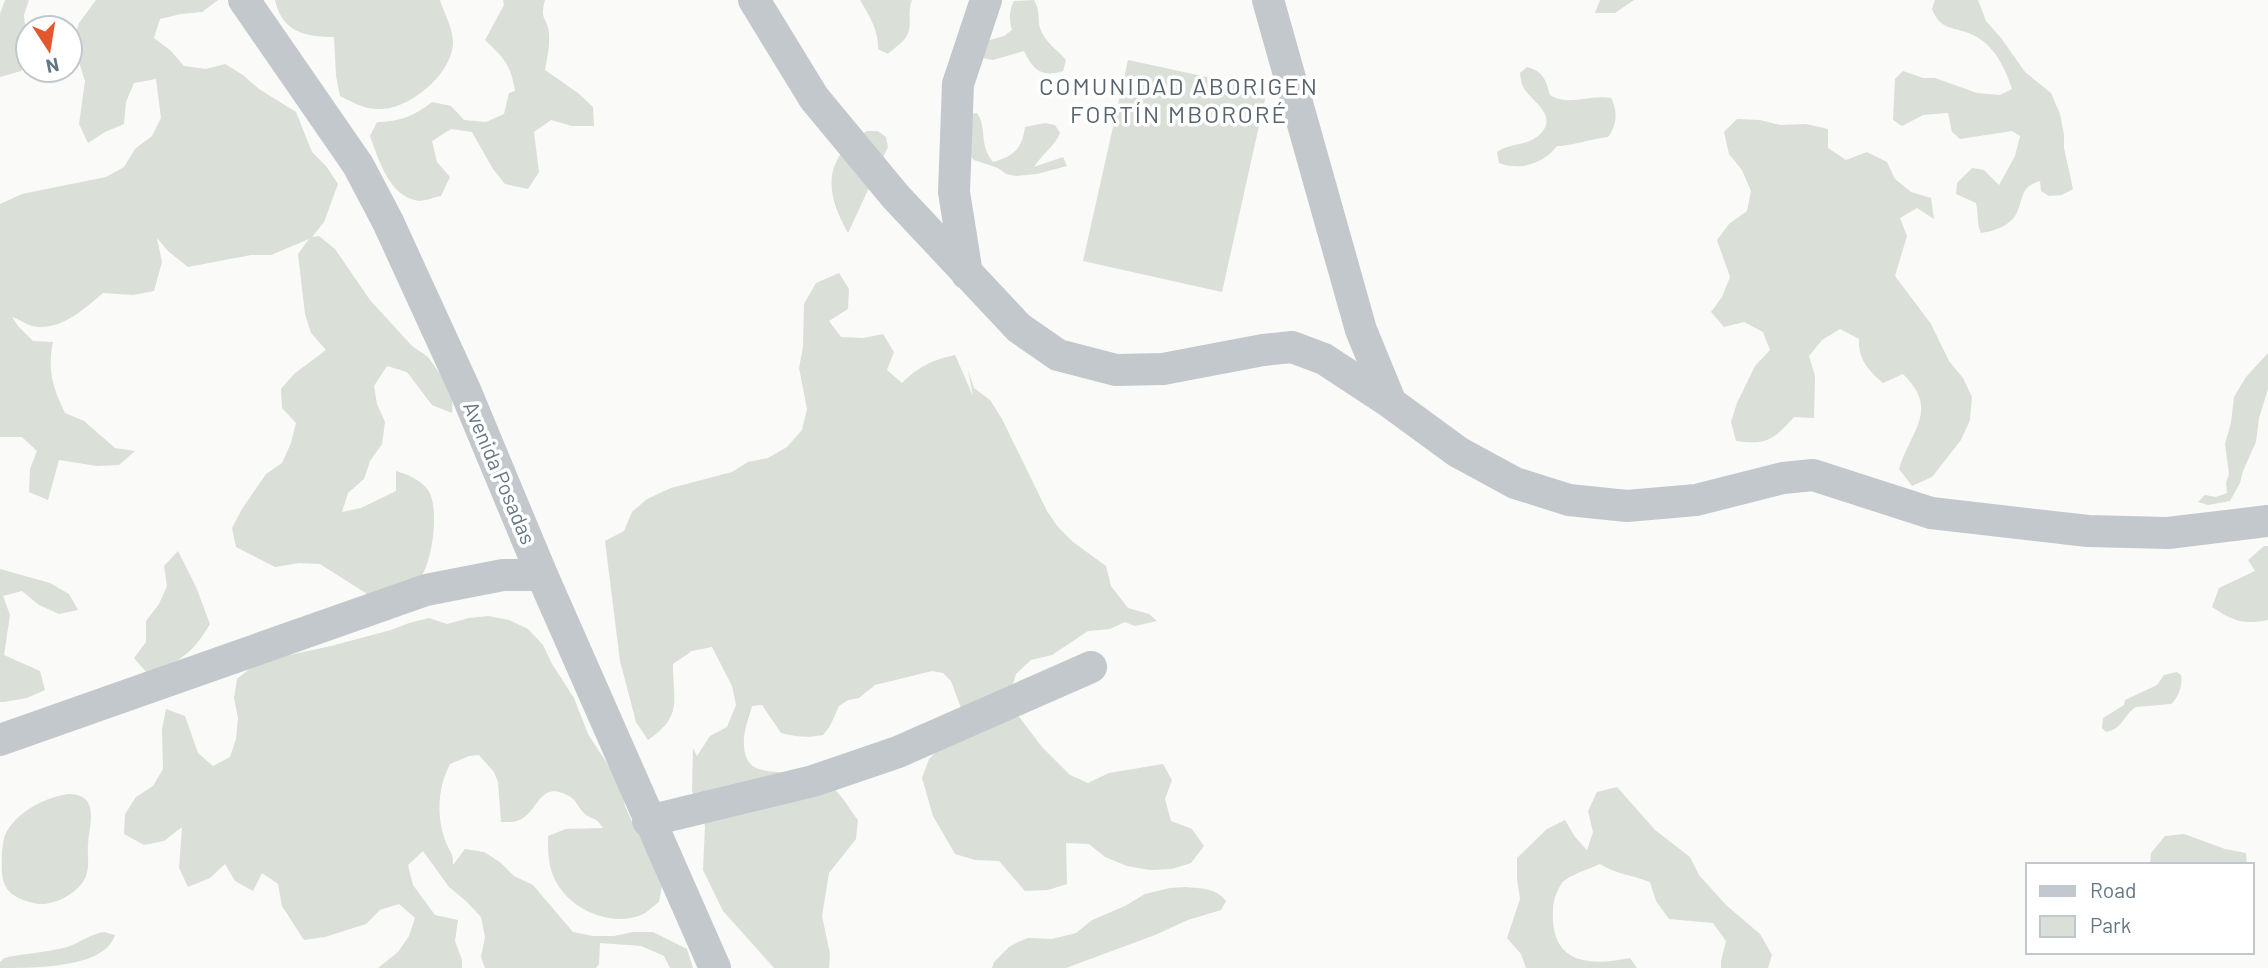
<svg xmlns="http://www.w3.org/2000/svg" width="2268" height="968" viewBox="0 0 2268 968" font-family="Barlow,sans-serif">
<rect width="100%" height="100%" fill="#fafaf8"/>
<path fill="#dadfd7" d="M5 0H29L24 15 28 58 21 71 0 77V14Z
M96 0H218L202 12 181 14 160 19 154 38 171 51 184 66 206 69 225 64 243 75 259 89 296 112 312 152 326 166 338 184 324 222 312 237 319 236 335 249 370 300 412 346 428 357 453 392 452 413 432 405 407 372 387 366 374 386 377 404 385 422 382 444 370 461 364 479 348 493 342 512 361 508 396 491V471C408 475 420 479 428 490 441 508 432 576 412 587 402 593 387 595 375 599L320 564 299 563 275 567 236 547 232 528 242 509 266 474 282 463 291 443 296 423 282 408 281 389 294 374 326 350 311 333 305 314 298 254 309 239 271 255H251L188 267 168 251 157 238 162 262 154 291 133 295 103 293C84 309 60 332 32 326 25 324 19 319 12 317L18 326 33 341 53 342C47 370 53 388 65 413L84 421 115 448 135 451 119 465 97 466 59 460 48 500 29 492 30 469 37 451 22 437H0V204L22 194 106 177 124 167 135 149 152 136 161 118 156 79 134 83 126 102 124 124 105 132 88 143 79 124 85 81 73 44 79 23Z
M275 0H440C444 13 453 29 453 42 453 73 411 108 382 109 366 110 354 103 340 96L336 76 334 37C305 37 282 32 275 0Z
M503 0H545C539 21 548 17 549 34 550 46 547 58 545 70L578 93 593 107 594 126H572L551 120 534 132 539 172 528 189 505 184 493 169 472 132 451 129 432 141 437 162 450 177 441 196C434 197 425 201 419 201 389 197 379 160 370 136L377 122C400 122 414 116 432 102L451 106 464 120 486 122 504 114 509 93 515 91C511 65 504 58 485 40L504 5Z
M860 0H912C907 13 912 24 908 33 905 42 894 48 888 54L878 49C879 31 869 15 860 0Z
M1034 0C1041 12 1037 17 1040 28 1045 43 1057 49 1066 60L1063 71C1042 78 1033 70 1024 51L993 60 982 58 983 42 1004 36 1012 30C1009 19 1009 11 1014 1Z
M1600 0H1634L1615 13H1595Z
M1935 0H1978L1986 21 2001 38 2025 72 2051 93 2060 114 2064 135V148L2073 189 2062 195 2049 196 2041 191 2040 181C2021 187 2024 195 2018 210 2013 225 1995 231 1981 233 1976 222 1979 214 1976 203L1956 194 1957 183 1972 168 1984 170 1999 185 2015 156 2020 136 2012 131 1960 139 1952 132 1948 113 1923 115 1902 126 1893 120 1895 79 1903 71 1923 78H1935L1977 93 2000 95 2012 89C2005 67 1994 45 1973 35 1955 26 1941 32 1932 9Z
M1128 60 1267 90 1222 292 1083 261Z
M1527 67C1543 71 1546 80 1550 95 1568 107 1590 94 1611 98 1618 111 1617 125 1608 137 1596 138 1565 147 1557 146 1543 164 1520 171 1499 163L1497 152C1509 143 1526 146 1538 136 1560 117 1534 103 1525 90 1521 84 1521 80 1520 73Z
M977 113C988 130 978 143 993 162 1014 156 1022 149 1025 127L1045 123 1055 125 1060 133C1054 147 1042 154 1034 167L1063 157 1067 166 1037 174 1016 176 1006 174 998 168 974 160 968 153 966 115Z
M1737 119 1760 120 1780 125 1806 124 1828 129V148L1846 160 1867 152 1887 162 1895 179 1911 192 1931 198 1934 219 1917 208 1900 218 1907 236 1895 276 1931 324 1949 361 1963 378 1972 397 1970 420 1961 440 1932 477 1912 486 1899 469C1911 430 1940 410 1903 374L1883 383C1868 370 1858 359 1859 339L1840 329 1822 340 1809 356 1815 376 1814 418 1794 417C1773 440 1767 445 1736 441L1731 422 1737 403 1755 366 1770 350 1763 332 1744 322 1724 327 1711 312 1722 297 1730 277 1717 240 1729 224 1747 211 1751 191 1742 170 1729 154 1724 132Z
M867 131H878L886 137 888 147 848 233C824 191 823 158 867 131Z
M839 273 849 289 848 309 829 321 841 337 863 338 883 334 894 352 887 370 902 383C918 367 932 360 955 355L973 396 968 370 974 388 990 400 1002 419 1047 511 1058 527 1073 542 1106 566 1111 586 1128 608 1149 614 1157 621 1135 626 1125 622 1110 629 1088 631 1052 655 1031 660 1016 674 1010 694 1017 714 1042 747 1070 775 1088 783 1109 773 1163 764 1172 780 1165 799 1171 821 1192 829 1204 846 1191 863 1172 869 1150 870 1127 866 1105 857 1089 844 1066 843 1067 884 1048 890 1025 891 999 861 975 860 955 854 933 816 922 778 929 759 943 745 962 711 951 681 943 673 932 671 875 685 859 698 848 700 839 706 830 726 823 735C807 738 797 737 781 733L762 705 752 706C749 717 745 727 744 738 742 775 765 770 791 773 801 775 813 778 822 782 840 789 847 806 858 820L856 839 829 873 822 916 830 954 829 968H774L723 911 703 870 705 826 692 791 693 748 697 756 710 736 727 727 736 705 732 686 712 647 692 651 673 664C673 702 683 716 648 740L636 722 620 661 605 541 624 531 632 512 647 499 671 488 732 472 748 462 768 458 787 447 802 430 807 409 799 368 803 347 804 304 816 283Z
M2268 353V389L2259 418 2256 442 2243 471 2240 483 2230 501 2208 505 2198 502 2205 495 2216 497 2227 493 2226 483 2229 474 2225 444 2231 423 2234 397 2246 377Z
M2264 546H2268V620C2243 625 2233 621 2212 607L2219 588 2255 571 2248 560Z
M178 551 196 587 210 624C193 653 178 664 147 673L134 658 146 642V621L159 604 167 586 164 566Z
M0 569 50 583 69 594 78 610 59 614 39 605 22 591 3 596 10 615 4 655 40 671 45 690 27 698 3 702H0Z
M488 616 509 620 528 629 543 645 552 664 574 698 588 734 621 785 625 806 633 824 663 880 659 902C653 906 647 913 641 915 608 928 565 907 553 875 548 863 548 849 548 836L566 829 603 828C595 816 595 821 586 815 578 809 577 799 567 795 541 781 538 809 523 818 516 823 509 822 501 822L498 782 494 772 479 755 469 756 450 764C437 789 436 819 447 845 451 854 453 853 453 865L465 849 484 852 500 862 514 876 533 885 573 932 593 936H614L633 932H653L687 949 693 968H670L664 956 641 946 600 943 599 964 596 968H485L481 957 485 937 481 917 466 901 449 887 423 851 408 865 413 885 435 915 458 920 455 941 462 960V968H378L398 952 409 936 415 918 399 904 380 910 366 924 325 937 304 940 282 906 278 884 262 873 253 891 235 881 225 864 210 878 188 887 179 868 182 827 164 841 144 845 124 834 125 814 136 797 153 786 163 769 162 730 166 709 185 716 198 753 213 766 230 757 236 739 238 718 234 698 237 679 253 666 271 659 331 646 391 630 409 623 429 618 447 624 469 618Z
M2177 672 2181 675C2183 684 2179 697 2171 704L2136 707C2123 715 2123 729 2106 732L2102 728 2103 718 2124 705 2125 700 2157 685 2164 675Z
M1617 787 1655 830 1690 857 1699 875 1726 905 1760 934 1772 955 1768 968H1721V961L1726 941 1713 923 1669 919 1656 901 1650 882C1633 875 1615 874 1600 864 1589 869 1575 873 1565 880 1558 886 1553 900 1553 909 1550 963 1586 967 1630 958L1637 968H1526L1521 954 1507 938 1520 899 1517 879V858L1547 829 1565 820 1575 837 1587 850 1593 832 1588 811 1597 792Z
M69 794C101 795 89 824 88 844 87 855 90 865 86 876 79 894 51 908 33 903 1 895 1 881 2 852 3 844 3 838 7 831 20 810 46 797 69 794Z
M2184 834 2225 849 2246 853 2247 865H2150L2151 853 2165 836Z
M1185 887C1201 889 1215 887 1226 901L1221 910 1188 920 1155 935 1066 968H992L994 962 1009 947 1018 942 1028 938 1052 939 1076 933 1092 920 1125 906 1145 894 1170 888Z
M104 932 115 935C105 968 36 968 0 968V962L4 958C24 953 46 953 67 947 80 943 90 934 104 932Z"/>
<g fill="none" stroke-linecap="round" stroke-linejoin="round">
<path stroke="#c3c8cc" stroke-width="32" d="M244 0 358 165 388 222 465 390 542 575 715 968
M754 0 814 98 896 197 1019 328 1058 355 1116 370 1163 369 1263 350 1292 347 1324 359 1391 403 1458 452 1515 483 1569 500 1627 506 1696 500 1783 478 1813 475 1931 513 2088 531 2168 533 2268 521
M1268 0 1361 330 1391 403
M967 274 954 192 958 84 986 0
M0 740 426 590 503 575H542
M648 821 813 781 898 752 1091 667"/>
</g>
<g text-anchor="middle" stroke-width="7" stroke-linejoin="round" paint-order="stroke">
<g font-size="21" fill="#657683" stroke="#fff">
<text transform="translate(499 473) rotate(67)" y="7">Avenida Posadas</text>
</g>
<g font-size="24" letter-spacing="2" fill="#57646e" stroke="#fff">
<text x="1179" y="95">COMUNIDAD ABORIGEN<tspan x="1179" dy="28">FORTÍN MBORORÉ</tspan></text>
</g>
</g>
<rect x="2026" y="863" width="228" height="91" fill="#ffffff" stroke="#c1c8cd" stroke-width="2"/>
<rect x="2040" y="886" width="35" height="10" fill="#c3c8cc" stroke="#c1c8cd" stroke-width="2"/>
<text x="2090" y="898" font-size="21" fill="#657683">Road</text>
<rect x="2040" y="916" width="35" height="21" fill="#dadfd7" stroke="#c1c8cd" stroke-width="2"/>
<text x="2090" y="933" font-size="21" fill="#657683">Park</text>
<g transform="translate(49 49) rotate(168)"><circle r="33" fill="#ffffff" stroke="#c1c8cd" stroke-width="2"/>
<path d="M0-5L12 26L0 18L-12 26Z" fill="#e4572e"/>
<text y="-10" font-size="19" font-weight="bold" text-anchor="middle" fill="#657683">N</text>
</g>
</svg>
